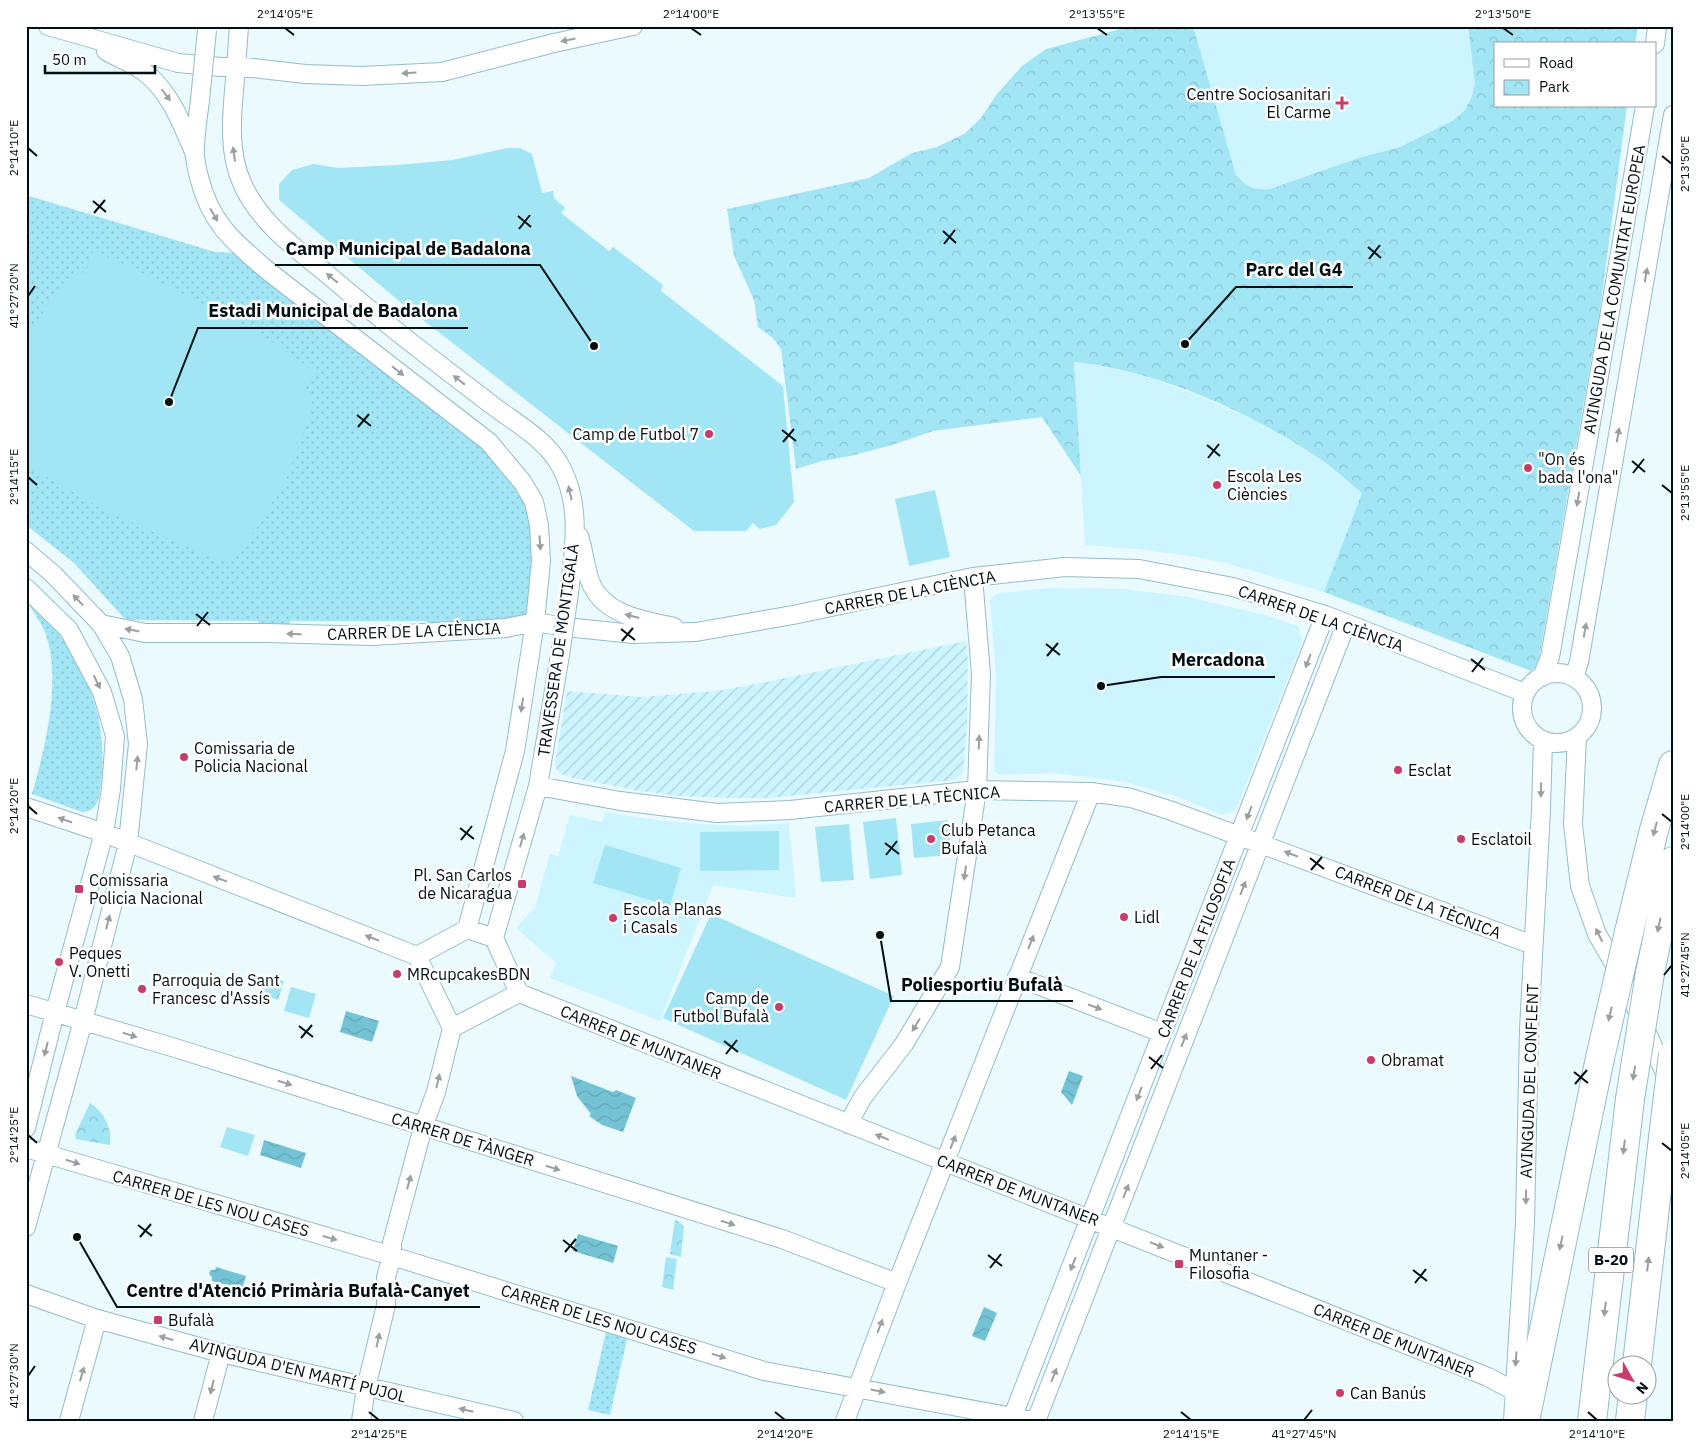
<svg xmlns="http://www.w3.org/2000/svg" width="1699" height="1447" viewBox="0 0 1699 1447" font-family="'IBM Plex Sans',sans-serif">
<defs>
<pattern id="industrial-furrows" width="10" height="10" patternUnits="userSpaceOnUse" patternTransform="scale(1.25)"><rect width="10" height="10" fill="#ccf5ff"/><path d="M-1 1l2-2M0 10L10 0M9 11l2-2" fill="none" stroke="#aed1da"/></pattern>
<pattern id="grass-dots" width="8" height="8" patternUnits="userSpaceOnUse" patternTransform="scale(1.25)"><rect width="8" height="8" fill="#a2e5f5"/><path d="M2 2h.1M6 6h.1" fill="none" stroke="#8ac3d1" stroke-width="1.8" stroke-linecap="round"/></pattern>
<pattern id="park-crowns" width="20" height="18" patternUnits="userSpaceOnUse" patternTransform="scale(1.25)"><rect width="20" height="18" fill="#a2e5f5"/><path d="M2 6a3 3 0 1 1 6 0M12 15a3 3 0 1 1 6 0" fill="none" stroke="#8ac3d1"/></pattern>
<pattern id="water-waves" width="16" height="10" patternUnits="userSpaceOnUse" patternTransform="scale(1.25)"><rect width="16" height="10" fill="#74c3d5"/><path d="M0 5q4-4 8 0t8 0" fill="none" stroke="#63a6b6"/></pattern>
</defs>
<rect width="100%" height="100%" fill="#eafafe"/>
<path fill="#ccf5ff" d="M1193 26H1468L1475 83 1472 96 1465 110 1454 120 1400 147 1358 158 1270 189 1256 190 1246 186 1236 175Z
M1074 361 1128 372 1156 380 1199 396 1259 422 1315 456 1362 493 1324 592 1226 563 1191 556 1136 549 1085 545Z
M1049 588 1124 589 1189 597 1264 615 1298 626 1301 636V645L1236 810 1222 815 1178 797 1126 782 1053 773 1000 775 994 771 996 674 990 600 994 596 1000 593Z
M605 812 648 819 685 823 740 826 789 823 796 898 713 885 660 1021 550 978 556 963 516 928 535 907 550 854 558 856 570 815 602 822Z"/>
<path fill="url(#industrial-furrows)" d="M966 641 968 660 967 727 963 772 955 780 768 798H726L678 796 633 790 565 776 558 771 556 768 555 763 567 691 641 697 716 691 756 684Z"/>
<path fill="url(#grass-dots)" d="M26 195 215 252 237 253 466 433C483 448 504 463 516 482 540 520 533 568 528 610L524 616 518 618 427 627V621H290V628L259 627 258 621 130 620 124 618 74 563 26 525Z
M31 603C82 653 110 712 101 785 99 798 98 812 82 812L32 794C45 749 64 673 43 628 39 620 34 612 29 605Z
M606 1332 627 1339 610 1415 588 1410Z"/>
<path fill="url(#park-crowns)" d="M1132 26H1193L1236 175C1249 188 1252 190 1270 189L1358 158 1400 147 1454 120 1465 110 1472 96 1475 83 1468 26H1638L1635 44H1495V106H1627L1600 310 1539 659 1535 668 1531 671 1324 592 1362 493C1346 480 1331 466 1314 455 1244 409 1157 371 1074 362L1081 476 1042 417 933 431 892 445 850 456 822 461 796 469 781 349 773 338 758 327 754 300 734 256 727 209 869 178 912 153 937 147 964 134 980 119 997 94 1022 66 1046 49Z
M266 975 284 981 278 1000 260 994Z
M90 1103C105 1113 112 1128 110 1145L76 1139 75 1135Z
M675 1219 684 1226 681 1257 670 1254Z
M666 1257 677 1259 673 1290 662 1287Z"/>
<path fill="#a2e5f5" d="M507 148H520L532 154 542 193 553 191 554 198 565 208 561 213 609 251 613 247 663 285 661 291 783 386 794 502 776 525 760 529 753 523 746 531H694L690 528 405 306 279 200V184L292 170 314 164 338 168 397 165 453 160Z
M93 251 144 274 261 334 318 374 304 386 311 395 312 409 287 477 259 525 241 549 233 557 220 561 113 514 56 483 26 464V341L53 296 66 280 75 273 86 272Z
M935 490 950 557 909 566 895 499Z
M896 818 902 875 870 879 863 822Z
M948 820 951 855 914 858 911 824Z
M849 824 854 880 821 882 815 827Z
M779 831V870L700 871V832Z
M605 845 681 868 670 906 593 883Z
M711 914 894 996 846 1100 663 1018Z
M291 987 316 994 309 1018 284 1011Z
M227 1127 255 1135 248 1156 220 1147Z"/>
<path fill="url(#water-waves)" d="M346 1011 379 1021 372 1042 340 1032Z
M1069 1071 1083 1076 1072 1105 1061 1092Z
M571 1076 613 1092 616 1090 636 1098 623 1132 602 1125 589 1116 591 1114 577 1096Z
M264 1140 306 1153 301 1168 260 1155Z
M578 1234 618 1246 613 1263 573 1251Z
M216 1267 246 1276 242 1289 212 1281V1278L209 1273 211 1270H215Z
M984 1307 997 1313 985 1341 972 1336Z"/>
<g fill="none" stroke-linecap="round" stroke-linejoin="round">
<defs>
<path id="street" d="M48 26 178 63 221 67 236 66 305 74 362 76 442 72 554 43 633 26
M239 26C238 40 237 54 236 68 233 105 226 148 242 183 259 222 294 247 326 273 378 318 433 360 488 402 513 422 546 438 561 467 582 506 574 551 569 593
M1655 44 1657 26
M106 51C118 58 132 63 143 71 170 91 181 122 194 152
M200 100C198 117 195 134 195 150 194 159 197 168 199 177 210 223 234 242 268 271L489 442 523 483 534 502 539 525 541 561 535 622 515 751 467 929
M579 536C584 551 585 567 590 581 603 615 642 620 674 627
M26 551 53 574 101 624 120 656 133 699 138 744 128 843 83 1021 26 1227
M26 588 69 630 102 692 115 736 111 789 104 833 55 1012 26 1128
M101 624 145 633H268L372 636 506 628 535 622 566 627 633 634 696 632 793 615 973 577 1065 567 1139 569 1233 587 1325 615 1525 693
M1522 708a35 35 0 1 1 70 0a35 35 0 1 1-70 0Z
M1542 677 1550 657 1592 417 1645 106
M1574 677 1579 662 1673 115
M1577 737 1573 824 1580 886 1597 934 1624 981 1668 1080
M538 786 620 801 717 813 790 810 977 790 1091 792 1131 798 1169 810 1533 945
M26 807 104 833 417 956
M494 938 538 786 560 655
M417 956 467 929 494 938 519 993 452 1028
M417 956 452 1028
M1017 977 1162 1033
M519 993 1488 1377 1514 1391
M26 1004 172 1047 782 1239 897 1283
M848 1124 863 1097 904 1044 950 967 977 790 981 674 973 577
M26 1148 392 1256 764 1371 1034 1421
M26 1294 97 1319 221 1353 514 1421
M69 1421 97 1319
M203 1421 221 1353
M361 1421 366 1388 386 1305V1277L392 1256V1243L423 1127 436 1092 452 1028
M845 1421 897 1283 1091 792
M1011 1421 1325 615
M1036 1421 1346 624
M1513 1421 1525 1223 1529 1029 1541 810 1543 741"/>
<path id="highway" d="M1629 932 1654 830 1673 765
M1650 973 1673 861
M1637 1364 1663 1138
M1525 1421 1600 1058
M1592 1421 1630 1099
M1630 1421 1633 1394"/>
</defs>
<use href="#street" stroke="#95bdc7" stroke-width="20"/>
<use href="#highway" stroke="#95bdc7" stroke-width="30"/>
<use href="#street" stroke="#fff" stroke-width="18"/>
<use href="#highway" stroke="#fff" stroke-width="28"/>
<defs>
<path id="street-bridge" d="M200 100 207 30
M560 655 569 593"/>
<path id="highway-bridge" d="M1600 1058 1629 932
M1630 1099 1650 973
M1663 1138 1673 1054"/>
</defs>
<use href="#street-bridge" stroke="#95bdc7" stroke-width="20" stroke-linecap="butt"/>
<use href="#highway-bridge" stroke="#95bdc7" stroke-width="30" stroke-linecap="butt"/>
<use href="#street-bridge" stroke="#fff" stroke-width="18"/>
<use href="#highway-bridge" stroke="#fff" stroke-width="28"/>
</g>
<defs><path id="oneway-solid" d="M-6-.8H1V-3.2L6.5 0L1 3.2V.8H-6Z" transform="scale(1.25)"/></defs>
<g fill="#9a9fa1">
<use href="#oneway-solid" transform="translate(568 40) rotate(168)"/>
<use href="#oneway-solid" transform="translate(409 73) rotate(177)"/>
<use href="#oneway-solid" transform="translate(166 95) rotate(53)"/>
<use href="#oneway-solid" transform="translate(234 154) rotate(-98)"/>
<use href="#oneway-solid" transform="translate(214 215) rotate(59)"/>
<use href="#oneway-solid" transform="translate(1646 275) rotate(-80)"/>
<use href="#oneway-solid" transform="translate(332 278) rotate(-140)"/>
<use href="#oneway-solid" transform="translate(398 371) rotate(38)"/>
<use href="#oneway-solid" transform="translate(459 380) rotate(-142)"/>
<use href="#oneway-solid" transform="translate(1618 435) rotate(-80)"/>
<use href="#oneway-solid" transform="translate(570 493) rotate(-103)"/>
<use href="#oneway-solid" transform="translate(1578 499) rotate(100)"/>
<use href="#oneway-solid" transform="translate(540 543) rotate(86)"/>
<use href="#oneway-solid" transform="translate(78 600) rotate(-134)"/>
<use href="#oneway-solid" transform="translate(632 616) rotate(-165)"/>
<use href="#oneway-solid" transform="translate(132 630) rotate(-169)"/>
<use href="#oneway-solid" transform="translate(1585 630) rotate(-80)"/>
<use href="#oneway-solid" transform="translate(294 634) rotate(-179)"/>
<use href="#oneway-solid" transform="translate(1308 661) rotate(111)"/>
<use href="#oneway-solid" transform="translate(97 682) rotate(64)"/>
<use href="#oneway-solid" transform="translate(522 705) rotate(99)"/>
<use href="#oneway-solid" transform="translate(979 742) rotate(-88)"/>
<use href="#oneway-solid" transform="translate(137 763) rotate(-84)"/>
<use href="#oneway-solid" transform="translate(1541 790) rotate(91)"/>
<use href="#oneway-solid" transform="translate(1249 813) rotate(111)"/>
<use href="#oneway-solid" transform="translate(65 820) rotate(-161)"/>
<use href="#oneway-solid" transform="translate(1655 829) rotate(105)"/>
<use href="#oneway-solid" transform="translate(522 840) rotate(-74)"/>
<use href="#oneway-solid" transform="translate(1291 854) rotate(-159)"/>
<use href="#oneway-solid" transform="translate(965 873) rotate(98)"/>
<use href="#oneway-solid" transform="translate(220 879) rotate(-159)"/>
<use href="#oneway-solid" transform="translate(1243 888) rotate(-69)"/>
<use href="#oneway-solid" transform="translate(108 922) rotate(-76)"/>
<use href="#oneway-solid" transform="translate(1659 925) rotate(102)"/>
<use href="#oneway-solid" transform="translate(1599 935) rotate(-116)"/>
<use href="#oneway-solid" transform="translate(372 938) rotate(-159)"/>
<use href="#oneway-solid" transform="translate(1031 942) rotate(-68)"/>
<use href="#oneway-solid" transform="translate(1095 1007) rotate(21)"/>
<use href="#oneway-solid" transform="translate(1610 1014) rotate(103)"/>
<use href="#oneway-solid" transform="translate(916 1025) rotate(121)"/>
<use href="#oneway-solid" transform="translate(130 1035) rotate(17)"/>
<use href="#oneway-solid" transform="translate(1184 1040) rotate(-69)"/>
<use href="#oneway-solid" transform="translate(46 1049) rotate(104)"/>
<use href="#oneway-solid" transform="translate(1634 1073) rotate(99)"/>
<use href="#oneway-solid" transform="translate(438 1081) rotate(-77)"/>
<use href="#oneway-solid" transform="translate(285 1083) rotate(18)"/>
<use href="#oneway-solid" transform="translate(1139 1094) rotate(111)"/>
<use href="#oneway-solid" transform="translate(882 1137) rotate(-158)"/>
<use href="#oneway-solid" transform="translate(953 1142) rotate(-69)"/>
<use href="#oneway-solid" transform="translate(1624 1147) rotate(97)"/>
<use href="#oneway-solid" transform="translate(73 1162) rotate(17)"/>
<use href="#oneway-solid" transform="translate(553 1168) rotate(17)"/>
<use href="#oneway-solid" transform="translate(409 1182) rotate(-75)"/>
<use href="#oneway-solid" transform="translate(1126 1191) rotate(-69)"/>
<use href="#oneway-solid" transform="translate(1526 1197) rotate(91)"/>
<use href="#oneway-solid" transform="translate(728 1223) rotate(17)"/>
<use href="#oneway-solid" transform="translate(330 1238) rotate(16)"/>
<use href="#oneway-solid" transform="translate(1561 1243) rotate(102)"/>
<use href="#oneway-solid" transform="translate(1157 1245) rotate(22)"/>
<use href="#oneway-solid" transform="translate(1073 1264) rotate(111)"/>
<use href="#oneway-solid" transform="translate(1648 1264) rotate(-83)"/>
<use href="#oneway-solid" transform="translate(1605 1309) rotate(97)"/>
<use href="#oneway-solid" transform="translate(880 1326) rotate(-69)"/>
<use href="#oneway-solid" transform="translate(166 1338) rotate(-164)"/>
<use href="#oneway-solid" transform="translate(378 1340) rotate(-78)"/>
<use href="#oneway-solid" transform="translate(719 1356) rotate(17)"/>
<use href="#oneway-solid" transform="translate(1516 1359) rotate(94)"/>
<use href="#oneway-solid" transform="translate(82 1374) rotate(-75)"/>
<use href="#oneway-solid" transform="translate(1054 1375) rotate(-69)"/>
<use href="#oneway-solid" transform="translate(212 1387) rotate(104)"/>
<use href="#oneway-solid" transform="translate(878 1391) rotate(11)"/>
<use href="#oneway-solid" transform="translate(466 1410) rotate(-167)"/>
</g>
<path fill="none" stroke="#020f13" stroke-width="2" d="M285 28 294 35M691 28 701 35M1097 28 1107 35M1503 28 1513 35M28 148 37 156M1662 156 1672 164M93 201 106 212M94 213 105 200M518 216 531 227M519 229 530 215M943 231 956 243M944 244 955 230M1368 247 1381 258M1369 259 1380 245M28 296 35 286M357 415 371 426M358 427 369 414M782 430 796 441M783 442 794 429M1207 445 1220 456M1208 458 1219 444M1632 461 1645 472M1633 473 1644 459M28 477 37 485M1662 485 1672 493M196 614 210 625M197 626 208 612M621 629 635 640M622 641 633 628M1046 644 1060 655M1047 656 1058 643M1471 659 1485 670M1472 672 1483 658M28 806 37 814M1662 814 1672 822M460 828 474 839M461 840 472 826M885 843 899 854M886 855 897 841M1310 858 1324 869M1311 870 1322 857M1664 975 1672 965M299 1026 313 1037M301 1038 312 1025M724 1041 738 1052M726 1054 737 1040M1149 1057 1163 1068M1151 1069 1162 1055M1574 1072 1588 1083M1575 1084 1587 1070M28 1135 37 1143M1662 1143 1672 1151M138 1225 152 1236M140 1237 151 1224M563 1240 577 1251M565 1252 576 1239M988 1255 1002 1266M990 1268 1001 1254M1413 1270 1427 1281M1415 1283 1426 1269M28 1376 35 1366M369 1412 379 1420M775 1412 785 1420M1181 1412 1191 1420M1588 1412 1597 1420M1304 1420 1312 1410"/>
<g fill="#c83b6c" stroke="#fff" stroke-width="2">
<path d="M1339.5 95.5h5v5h5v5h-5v5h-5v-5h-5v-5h5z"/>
<circle cx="709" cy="434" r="5"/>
<circle cx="1528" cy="468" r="5"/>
<circle cx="1217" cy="485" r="5"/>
<circle cx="184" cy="757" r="5"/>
<circle cx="1398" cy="770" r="5"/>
<circle cx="931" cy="839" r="5"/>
<circle cx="1461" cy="839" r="5"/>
<rect x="517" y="879" width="10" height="10" rx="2.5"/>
<rect x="74" y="884" width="10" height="10" rx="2.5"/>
<circle cx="1124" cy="917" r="5"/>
<circle cx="613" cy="918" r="5"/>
<circle cx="59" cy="962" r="5"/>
<circle cx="397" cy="974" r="5"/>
<circle cx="142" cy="989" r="5"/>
<circle cx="779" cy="1007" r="5"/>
<circle cx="1371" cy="1060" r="5"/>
<rect x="1174" y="1259" width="10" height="10" rx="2.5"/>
<rect x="153" y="1315" width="10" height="10" rx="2.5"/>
<circle cx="1340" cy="1393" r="5"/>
</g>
<g text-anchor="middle" stroke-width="5" stroke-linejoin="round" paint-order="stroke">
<rect fill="#fff" stroke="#4e575a" stroke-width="1" x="1588.5" y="1247.5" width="45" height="25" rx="4"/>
<g font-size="15" font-weight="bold" fill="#020f13">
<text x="1611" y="1265">B-20</text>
</g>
<g font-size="16" fill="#020f13" stroke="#fff" text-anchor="start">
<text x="1331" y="100" text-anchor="end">Centre Sociosanitari<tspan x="1331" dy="18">El Carme</tspan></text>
<text x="699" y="440" text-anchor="end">Camp de Futbol 7</text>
<text x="1538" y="465">"On és<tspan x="1538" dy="18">bada l'ona"</tspan></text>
<text x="1227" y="482">Escola Les<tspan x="1227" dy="18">Ciències</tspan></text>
<text x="194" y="754">Comissaria de<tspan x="194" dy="18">Policia Nacional</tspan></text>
<text x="1408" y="776">Esclat</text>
<text x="941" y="836">Club Petanca<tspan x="941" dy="18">Bufalà</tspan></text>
<text x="1471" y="845">Esclatoil</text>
<text x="512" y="881" text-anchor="end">Pl. San Carlos<tspan x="512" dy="18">de Nicaragua</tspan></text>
<text x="89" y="886">Comissaria<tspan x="89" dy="18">Policia Nacional</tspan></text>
<text x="623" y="915">Escola Planas<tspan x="623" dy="18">i Casals</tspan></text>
<text x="1134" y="923">Lidl</text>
<text x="69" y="959">Peques<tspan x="69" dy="18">V. Onetti</tspan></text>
<text x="407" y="980">MRcupcakesBDN</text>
<text x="152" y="986">Parroquia de Sant<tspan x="152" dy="18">Francesc d'Assís</tspan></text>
<text x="769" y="1004" text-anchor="end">Camp de<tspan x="769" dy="18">Futbol Bufalà</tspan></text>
<text x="1381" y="1066">Obramat</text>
<text x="1189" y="1261">Muntaner -<tspan x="1189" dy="18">Filosofia</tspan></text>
<text x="168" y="1326">Bufalà</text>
<text x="1350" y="1399">Can Banús</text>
</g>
<g font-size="16" fill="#020f13" stroke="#fff">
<text transform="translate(1614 289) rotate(-80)" y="6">AVINGUDA DE LA COMUNITAT EUROPEA</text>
<text transform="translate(910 592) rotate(-11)" y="6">CARRER DE LA CIÈNCIA</text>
<text transform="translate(1321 618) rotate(19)" y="6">CARRER DE LA CIÈNCIA</text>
<text transform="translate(414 631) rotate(-2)" y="6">CARRER DE LA CIÈNCIA</text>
<text transform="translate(558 650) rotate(-82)" y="6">TRAVESSERA DE MONTIGALÀ</text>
<text transform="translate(912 799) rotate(-5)" y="6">CARRER DE LA TÈCNICA</text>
<text transform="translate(1418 902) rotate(21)" y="6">CARRER DE LA TÈCNICA</text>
<text transform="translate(1196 948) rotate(-69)" y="6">CARRER DE LA FILOSOFIA</text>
<text transform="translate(641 1042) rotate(22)" y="6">CARRER DE MUNTANER</text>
<text transform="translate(1529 1081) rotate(-88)" y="6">AVINGUDA DEL CONFLENT</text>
<text transform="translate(463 1139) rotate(17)" y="6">CARRER DE TÀNGER</text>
<text transform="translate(1018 1190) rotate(21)" y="6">CARRER DE MUNTANER</text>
<text transform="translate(211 1203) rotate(16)" y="6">CARRER DE LES NOU CASES</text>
<text transform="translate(599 1319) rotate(17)" y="6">CARRER DE LES NOU CASES</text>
<text transform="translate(1394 1340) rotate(22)" y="6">CARRER DE MUNTANER</text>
<text transform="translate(298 1370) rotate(14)" y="6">AVINGUDA D'EN MARTÍ PUJOL</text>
</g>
</g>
<path fill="none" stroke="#020f13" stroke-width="2" d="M594 346L540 265H275M1185 344L1236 287H1353M169 402L198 328H468M1101 686L1161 677H1275M880 935L891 1001H1073M77 1237L117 1307H480"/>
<g fill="#020f13" stroke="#fff" stroke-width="2">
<circle cx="594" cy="346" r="5"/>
<circle cx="1185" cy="344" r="5"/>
<circle cx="169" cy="402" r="5"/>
<circle cx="1101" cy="686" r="5"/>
<circle cx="880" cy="935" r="5"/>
<circle cx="77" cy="1237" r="5"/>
</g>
<g font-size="18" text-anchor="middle" font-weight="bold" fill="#020f13" stroke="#fff" stroke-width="5" stroke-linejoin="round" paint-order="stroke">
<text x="408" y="255">Camp Municipal de Badalona</text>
<text x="1294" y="276">Parc del G4</text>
<text x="333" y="317">Estadi Municipal de Badalona</text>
<text x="1218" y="666">Mercadona</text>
<text x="982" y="991">Poliesportiu Bufalà</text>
<text x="298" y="1297">Centre d'Atenció Primària Bufalà-Canyet</text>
</g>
<rect width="1699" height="1447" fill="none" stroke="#ffffff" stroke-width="55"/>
<rect x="1494" y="42" width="162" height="65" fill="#ffffff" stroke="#9a9fa1"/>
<rect x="1504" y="59" width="25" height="8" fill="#ffffff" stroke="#9a9fa1"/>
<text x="1539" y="68" font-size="15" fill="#020f13">Road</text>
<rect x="1504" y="80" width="25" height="15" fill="url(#park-crowns)" stroke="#9a9fa1"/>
<text x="1539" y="92" font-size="15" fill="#020f13">Park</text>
<g transform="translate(1632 1380) rotate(129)"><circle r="24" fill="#ffffff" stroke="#9a9fa1"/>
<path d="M0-4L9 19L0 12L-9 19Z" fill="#c83b6c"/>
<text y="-8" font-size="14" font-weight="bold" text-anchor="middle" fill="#020f13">N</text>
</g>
<path d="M45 65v8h110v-8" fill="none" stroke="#020f13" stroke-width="2.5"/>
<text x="52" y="65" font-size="15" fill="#020f13" stroke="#ffffff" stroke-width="4" paint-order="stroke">50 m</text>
<rect x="28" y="28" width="1644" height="1392" fill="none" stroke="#020f13" stroke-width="2"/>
<g font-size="12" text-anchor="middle" fill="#020f13">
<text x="285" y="18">2°14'05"E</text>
<text x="691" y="18">2°14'00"E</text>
<text x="1097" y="18">2°13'55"E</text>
<text x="1503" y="18">2°13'50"E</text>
<text transform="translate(14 148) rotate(-90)" y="4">2°14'10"E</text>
<text transform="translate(1685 164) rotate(-90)" y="4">2°13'50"E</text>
<text transform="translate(14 296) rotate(-90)" y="4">41°27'20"N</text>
<text transform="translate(14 477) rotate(-90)" y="4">2°14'15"E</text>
<text transform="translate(1685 493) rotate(-90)" y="4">2°13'55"E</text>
<text transform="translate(14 806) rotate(-90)" y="4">2°14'20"E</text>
<text transform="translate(1685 822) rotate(-90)" y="4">2°14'00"E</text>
<text transform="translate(1685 965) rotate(-90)" y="4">41°27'45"N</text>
<text transform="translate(14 1135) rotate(-90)" y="4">2°14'25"E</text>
<text transform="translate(1685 1151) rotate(-90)" y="4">2°14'05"E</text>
<text transform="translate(14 1376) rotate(-90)" y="4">41°27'30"N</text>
<text x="379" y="1438">2°14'25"E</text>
<text x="785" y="1438">2°14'20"E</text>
<text x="1191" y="1438">2°14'15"E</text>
<text x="1304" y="1438">41°27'45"N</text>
<text x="1597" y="1438">2°14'10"E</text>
</g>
</svg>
